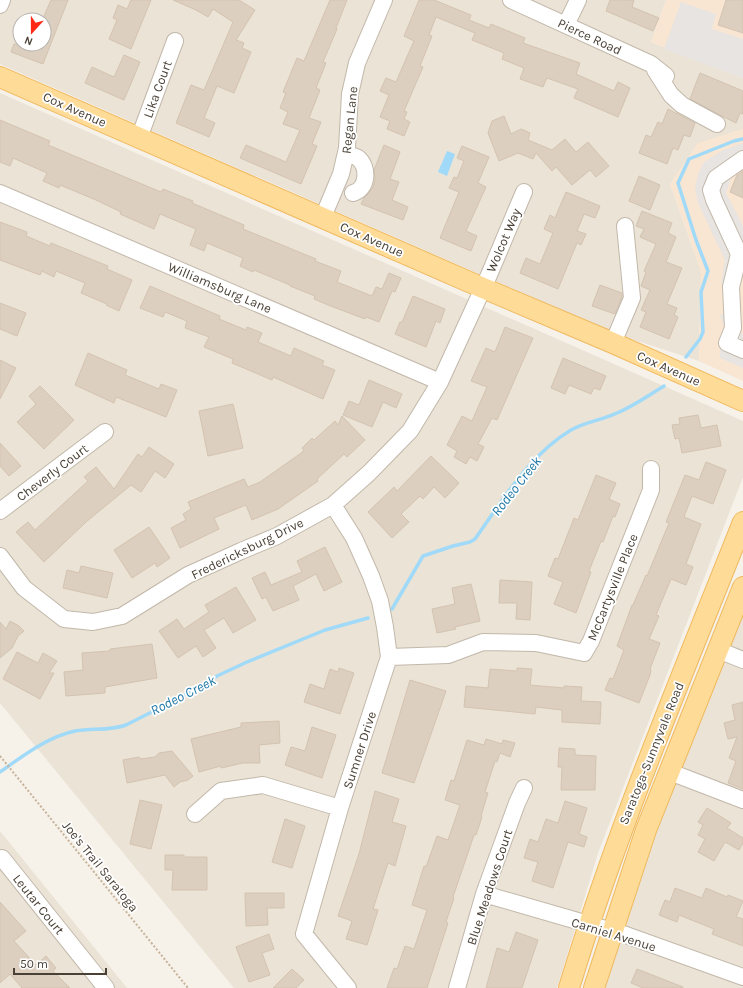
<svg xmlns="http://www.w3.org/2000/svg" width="743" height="988" viewBox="0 0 743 988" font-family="Karla,sans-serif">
<rect width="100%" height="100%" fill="#f6f1e9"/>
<path fill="#eae3d6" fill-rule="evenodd" d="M0 0H666L651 42 743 78V129L698 144 670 184 701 272 699 361 616 334 0 64ZM20 20H44V44H20Z
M0 93 743 421V477L598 853 557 988H234L0 703Z
M743 614V988H604L652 839Z
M0 831 127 988H0Z"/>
<path fill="#f9e6d2" d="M666 0H743V78L651 42Z
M743 129V381L699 361 701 272 670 184 698 143Z"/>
<path fill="#e7e4e1" d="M681 2 716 14 712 29 743 39V78L664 49Z
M743 143V167L731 178 726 193 743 226V260L735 285 738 332 743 334V368L720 358V347L727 333 720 315 727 312 726 285 721 284 725 260 698 203 695 189 698 174 704 162 723 150Z"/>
<path fill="#a0daf8" d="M447 151 455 154 447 176 438 172Z"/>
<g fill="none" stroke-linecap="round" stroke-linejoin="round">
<path stroke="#a0daf8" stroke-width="3.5" d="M686 357 700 339 703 332 701 292 708 271 696 240 678 183 689 159 734 141 743 139
M392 609 423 556 453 546 470 542 475 539C503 500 529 455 571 430 585 422 602 420 617 413 634 406 649 395 664 386
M0 772C23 756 47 737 75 731 92 728 110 731 126 725L197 689 217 676 247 662 325 630 368 618"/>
</g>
<path fill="#dccfc0" stroke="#d4c3af" d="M51 0H68L43 64 11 52 14 44H44V16Z
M131 0H151L131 49 109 39 117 20 113 18 118 5 127 9Z
M173 0H239L255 10 236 40 244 43 242 48 251 52 234 93 217 86 204 118 215 123 209 137 176 123 191 85 204 90 233 22 213 9 208 17 196 10Z
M330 0H347L336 28 337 29 323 62 326 63 316 88 320 90 309 118 321 122 312 144 317 146 301 184 240 158 246 145 286 162 300 130 283 124 288 112 280 108 286 93 283 92 297 58 304 61Z
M419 0H434L471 15 469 20 489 28 491 24 525 38 523 43 580 63 576 74 614 91 618 82 630 88 618 117 574 98 578 89 547 78 543 87 520 79 524 68 502 59 504 53 472 40 475 33 436 17 429 35 432 36 420 66 423 67 404 111 407 112 404 119 410 122 404 136 387 129 390 121 380 117 389 95 380 91 386 78 396 82 406 59 414 41 404 36Z
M610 0H634L632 7 659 18 653 31 606 11Z
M726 0H743V33L718 25Z
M124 55 140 62 124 100 85 83 92 67 114 77Z
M700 73 743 91V114L740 113 736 123 724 117 690 99Z
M668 109 695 123 690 137 684 135 678 150 673 148 667 164 639 153 646 135 651 137 658 122 662 124Z
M504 116 511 134 521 129 530 133 528 140 552 150 565 139 576 152 588 142 609 166 596 177 590 170 572 185 556 167 552 171 536 153 533 159 518 153 499 161 488 133 492 121Z
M0 120 50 141 48 145 161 192 163 189 193 201 192 203 244 225 243 229 316 259 315 261 341 271 337 282 372 296 376 287 382 289 389 273 401 278 395 292 392 291 379 322 366 317 365 319 328 305 314 299 315 296 290 286V285L254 270 253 272 240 266 243 258 207 243 204 251 190 245 196 229 160 214 154 229 120 214 121 212 96 200 60 185 59 188 43 181 47 173 13 158 10 166 0 162Z
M384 145 400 152 390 179 399 182 392 200 408 207 403 220 361 204 364 198 368 194 373 187 375 179 374 170Z
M462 146 489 157 478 183 486 187 466 231 477 236 471 251 440 238 459 192 449 188 454 177 457 178 464 161 457 158Z
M743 171V198L730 192 737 175Z
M639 176 660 185 650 210 629 201Z
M566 192 600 206 595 218 584 214 577 231 586 234 581 245 577 243 558 289 520 273 526 258 540 264 553 233 544 229 550 215 555 218Z
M642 211 672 223 668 233 676 237 666 262 682 268 667 304 677 308 674 315 678 317 669 339 640 327 646 312 641 310 650 290 641 286 646 272 644 271 656 244 640 237 644 229 636 226Z
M0 222 27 232 26 236 50 246 51 243 108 266 107 269 132 280 119 311 106 305 107 304 81 293 85 283 56 271 54 277 42 271 40 275 0 260Z
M600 285 622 293V297L615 314 592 306Z
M150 286 220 316 219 319 246 330 247 327 262 333 258 342 291 356 294 348 324 361 322 365 335 370 323 399 273 377 272 380 232 363 233 359 204 347 209 337 185 328 187 321 165 312 163 317 140 308Z
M413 296 445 309 440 323 436 321 426 347 395 334 400 322H402Z
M0 303 26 313 17 336 0 329Z
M505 327 533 338 497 420 492 418 478 444 484 447 477 461 470 457 466 464 454 457 457 451 447 445 462 416 472 421 487 387 471 381 486 348 495 352Z
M88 353 127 370 125 375 159 389 161 384 177 390 166 417 116 397 114 403 75 385Z
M563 358 606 376 600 390 594 388 591 394 569 385 565 394 551 388Z
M0 360 16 368 0 399Z
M369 380 402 394 396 408 383 402 372 427 343 415 349 401 359 405Z
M40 386 74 420 44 449 17 422 36 404 29 396Z
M233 404 243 448 208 456 199 411Z
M698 415 701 428 717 425 721 446 682 453 679 438 675 439 672 425 680 424 679 418Z
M342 416 365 440 347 457 344 454 317 479 318 481 278 509 252 520 246 505 214 518 219 529 180 548 171 528 186 520 183 514 191 509 188 502 244 479 248 487 260 482 304 451 302 448 312 438 314 440 335 421 338 425Z
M0 443 21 466 9 476 0 466Z
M149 447 174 464 165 478 155 471 141 492 131 485 86 522 44 562 16 532 28 522 35 530 88 481 84 477 96 467 114 489 138 454 142 457Z
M431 456 459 483 445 498 434 487 423 499 420 496 401 514 409 522 392 538 368 512 394 487 397 491Z
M706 462 726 470 713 504 692 496 684 517 701 524 686 564 693 567 686 585 671 579 656 615 659 616 649 639 660 643 650 669 651 670 650 675 639 703 605 690 610 678 613 679 624 650 617 646 632 605H633L646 575 647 576 657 552 669 523 666 522 685 475 699 480Z
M596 475 616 483 609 499 620 504 615 517 613 516 603 542 601 541 589 571 591 572 576 613 554 604 563 582 548 576 555 558 558 559 574 518 578 520Z
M149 527 170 558 157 567 155 563 132 578 114 550Z
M325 547 342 582 324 591 316 574 293 586 299 600 273 611 266 597 262 599 252 578 265 572 271 585 302 572 297 561Z
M81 566 113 573 107 598 63 588 67 570 79 573Z
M500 580 532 582 530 620 516 619 517 603H499Z
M471 584 480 621 455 627 456 629 437 633 432 609 455 604 452 588Z
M236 587 256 620 233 633 224 618 204 630 216 648 203 657 196 646 178 658 159 631 177 619 184 629 209 612 205 605Z
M10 621 19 626 24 631 18 636 12 648 0 658V622L6 629Z
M152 644 157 678 105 687V693L66 696 64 672 83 670 82 653 110 651V649Z
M17 652 38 663 43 653 57 661 49 673H54L40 699 3 679Z
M339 668 354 673 340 714 304 702 310 684 324 689 330 669 338 672Z
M517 668 532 669 530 685 564 688V686L582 687 581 701 601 702 600 724 562 722V710L536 707 535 714 464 707 466 686 488 688 490 669 517 671Z
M410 680 446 691 414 783 382 773Z
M743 702V789L728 783 736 761 729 758 737 737 728 739 724 723 735 720 732 705Z
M279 721 280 743 259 745 260 763H243L221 768V766L199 772 191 739 241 727V723Z
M312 727 336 735 322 778 285 765 291 747 305 751Z
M486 739 502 744 503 740 515 743 510 757 500 753 497 762 495 761 485 792 488 793 481 816 482 817 476 835H474L453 897 454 898 446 922 448 923 427 988H387L394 968 397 969 405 946 414 949 427 910 412 905 424 866 426 867 437 836 448 840 460 805 445 800 451 780 454 781 467 740 484 745Z
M559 748 575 749V755L596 756 595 790H561L562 767H558Z
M172 751 193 776 188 780 180 782 174 787 165 775 127 783 123 760 139 757 141 759 155 757 159 753Z
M375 791 399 799 392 822 406 826 395 866 388 863 373 909 378 910 367 945 346 939 352 921 338 916 359 854Z
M140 800 162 805 151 849 130 844Z
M565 801 587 808 579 834 587 837 584 847 568 842 553 888 532 881 538 862 524 858 530 839 538 842 546 819 558 823Z
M707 808 731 823 727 828 743 838V843L739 850 725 842 714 861 698 852 705 839 698 835 703 825 698 822Z
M285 819 305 826 292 868 272 862Z
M165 855H184V857H207V890H172L173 870H165Z
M675 888 702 898 706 888 727 897 728 895 743 901 736 917 743 919V946L712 934 714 929 679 915 677 922 659 915 665 900 670 902Z
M245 893H284V908H267L268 925 246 926Z
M0 902 26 931 14 941 36 965 46 956 56 968 53 971 70 988H22L10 974 0 983Z
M516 932 538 940 522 988H486L497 948 509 952Z
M269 934 274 949 262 953 270 975 249 982 236 947Z
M292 969 304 980 296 988H273Z
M637 969 683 987V988H643L631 983Z"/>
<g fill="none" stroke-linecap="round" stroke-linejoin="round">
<defs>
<path id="minor" d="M511 0 651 64 666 76
M0 5 2 0
M566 25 578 0
M655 70 671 95 682 105 717 124
M139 138 175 41
M346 153C350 155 355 156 358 158 369 167 368 189 353 193
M743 159 716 178 711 190 714 200 739 254 731 287 733 328 727 343 743 350
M0 193 440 382
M323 217 341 174 347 148 350 94 357 63 384 0
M613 343 632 298 625 226
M333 505 354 538 371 576 380 601 385 627 389 657 340 808 304 934 348 988
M0 511 105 432
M0 556 24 588 64 619 93 622 122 616 188 575 241 551 277 536 333 505 369 473 410 431 440 382 489 275 524 192
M718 650 743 660
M389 657 448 655 483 642 536 643 584 653 591 641 651 490V469
M670 772 743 800
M195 814 221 791 263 785 340 808
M0 859 2 858 106 988
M484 894 626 935 743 977
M457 988 484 894 517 803 524 788"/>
<path id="major" d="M0 77 483 288 613 343 743 401
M569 988C617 829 682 676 743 522
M594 988 646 830 743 587"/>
</defs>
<use href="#minor" stroke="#c2b8aa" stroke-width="18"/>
<use href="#major" stroke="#f0b95d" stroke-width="22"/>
<path stroke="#c6b39a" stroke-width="2" stroke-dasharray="2 2" stroke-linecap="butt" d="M0 756 188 988"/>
<use href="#minor" stroke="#fff" stroke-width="16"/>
<use href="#major" stroke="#ffdb98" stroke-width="20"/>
</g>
<g text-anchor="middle" stroke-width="3.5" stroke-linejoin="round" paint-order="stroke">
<g font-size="13" fill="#4a4136" stroke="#fff">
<text transform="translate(590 36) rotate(25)" y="5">Pierce Road</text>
<text transform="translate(157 89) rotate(-70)" y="5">Lika Court</text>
<text transform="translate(75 109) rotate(24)" y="5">Cox Avenue</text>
<text transform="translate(349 120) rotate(-84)" y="5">Regan Lane</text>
<text transform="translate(372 239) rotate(24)" y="5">Cox Avenue</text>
<text transform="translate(503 240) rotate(-67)" y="5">Wolcot Way</text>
<text transform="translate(220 287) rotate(23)" y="5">Williamsburg Lane</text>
<text transform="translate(669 368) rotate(24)" y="5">Cox Avenue</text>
<text transform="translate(52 472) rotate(-37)" y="5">Cheverly Court</text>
<text transform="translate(247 548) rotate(-26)" y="5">Fredericksburg Drive</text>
<text transform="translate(612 587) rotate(-68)" y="5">McCartysville Place</text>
<text transform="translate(359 750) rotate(-72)" y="5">Sumner Drive</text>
<text transform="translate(651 753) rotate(-68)" y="5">Saratoga-Sunnyvale Road</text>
<text transform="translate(101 866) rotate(51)" y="5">Joe's Trail Saratoga</text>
<text transform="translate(489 887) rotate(-72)" y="5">Blue Meadows Court</text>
<text transform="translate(39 904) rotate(51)" y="5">Leutar Court</text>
<text transform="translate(614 934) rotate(17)" y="5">Carniel Avenue</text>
</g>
<g font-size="14" font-style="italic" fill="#2078a7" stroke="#fff">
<text transform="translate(516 486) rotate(-52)" y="5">Rodeo Creek</text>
<text transform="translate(183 695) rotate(-27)" y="5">Rodeo Creek</text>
</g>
</g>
<g transform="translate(32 32) rotate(201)"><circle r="19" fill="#ffffff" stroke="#b7b3af"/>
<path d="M0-3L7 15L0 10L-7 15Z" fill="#ff2916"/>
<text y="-6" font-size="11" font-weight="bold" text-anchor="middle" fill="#4a4136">N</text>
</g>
<path d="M14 968v6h92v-6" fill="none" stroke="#4a4136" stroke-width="2"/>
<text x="20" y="968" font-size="12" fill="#4a4136" stroke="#ffffff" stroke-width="3" paint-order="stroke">50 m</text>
</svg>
